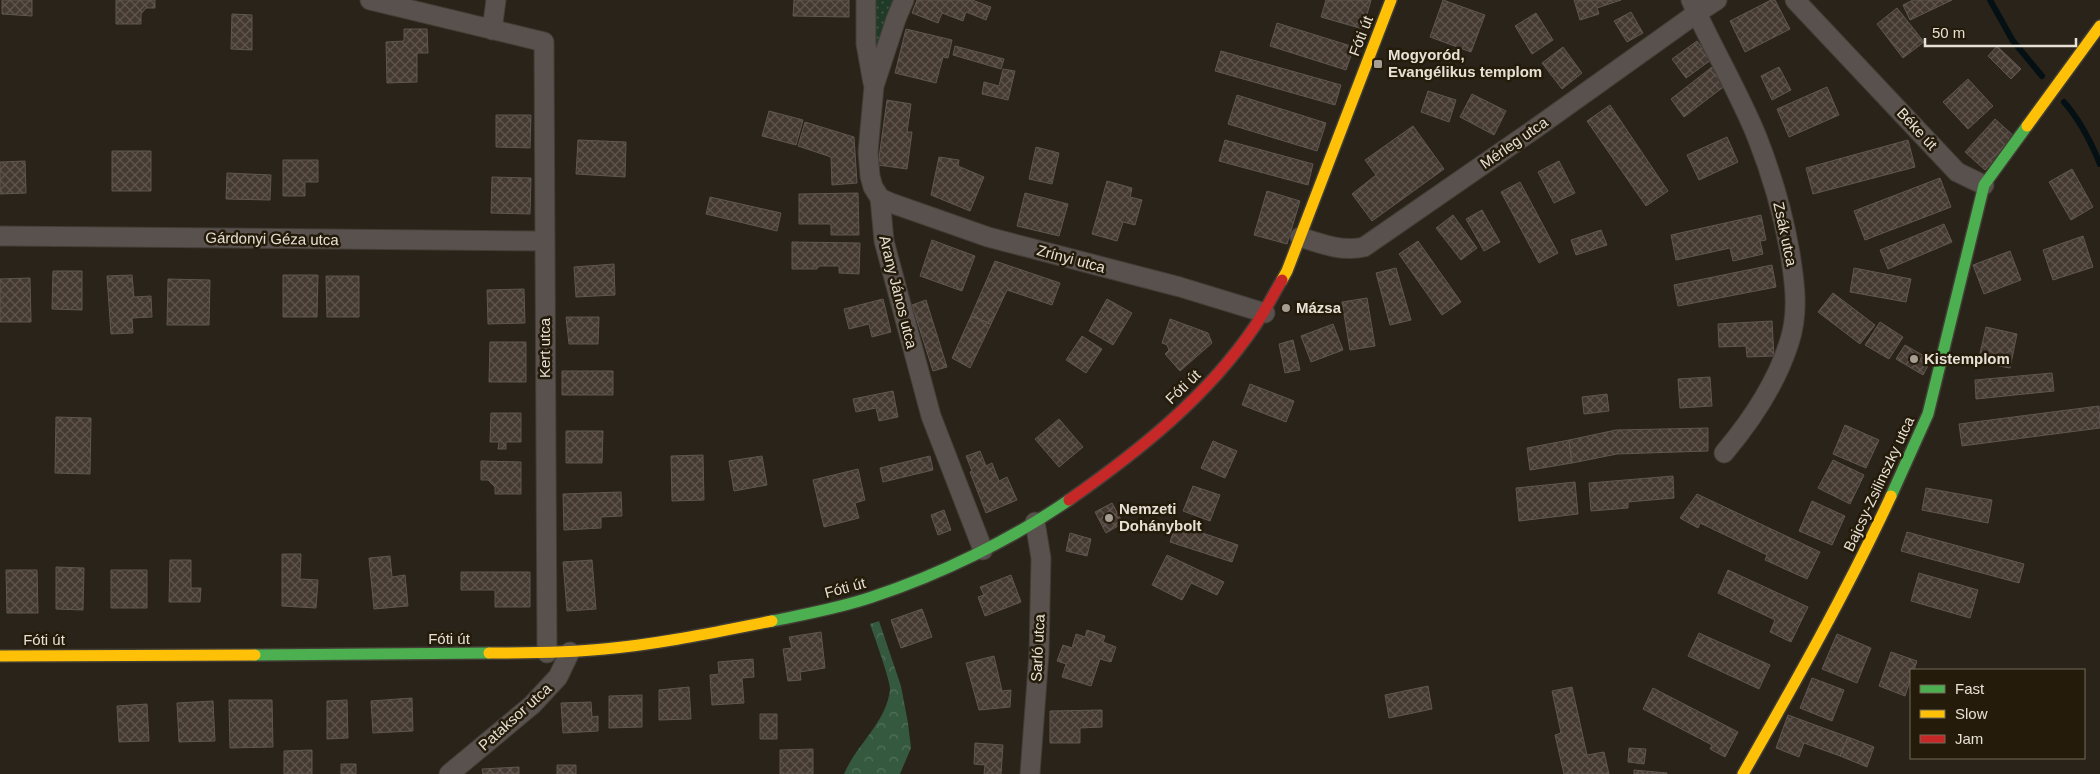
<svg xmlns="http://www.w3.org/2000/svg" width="2100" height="774" viewBox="0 0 2100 774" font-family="Helvetica,sans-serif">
<defs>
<pattern id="grass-dots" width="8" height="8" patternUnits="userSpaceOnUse" patternTransform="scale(1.25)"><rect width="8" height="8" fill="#1f3a27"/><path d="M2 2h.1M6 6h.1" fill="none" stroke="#405645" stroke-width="1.8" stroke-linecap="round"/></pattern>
<pattern id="forest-crowns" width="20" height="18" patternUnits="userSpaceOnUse" patternTransform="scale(1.25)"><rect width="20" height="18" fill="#35593f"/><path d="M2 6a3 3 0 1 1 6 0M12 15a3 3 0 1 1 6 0" fill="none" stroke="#52715a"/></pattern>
<pattern id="building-cross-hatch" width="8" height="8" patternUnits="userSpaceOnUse" patternTransform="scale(1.25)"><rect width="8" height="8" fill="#453a32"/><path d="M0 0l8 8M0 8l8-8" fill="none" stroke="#60564f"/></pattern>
</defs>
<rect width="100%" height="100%" fill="#292319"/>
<path fill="url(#grass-dots)" d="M871 0H897L874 67Z"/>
<path fill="url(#forest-crowns)" d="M879 621 901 686 908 723 911 748 900 774H844C856 745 886 723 890 690 891 682 874 636 870 624Z"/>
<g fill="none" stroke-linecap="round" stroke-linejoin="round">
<path stroke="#051014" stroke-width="6" d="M1990 0 2013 41 2042 76
M2064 102C2080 120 2091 142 2100 164"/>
</g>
<path fill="url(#building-cross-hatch)" stroke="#5e5751" d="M2 0H32V16L2 14Z
M116 0H155V8H146L141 14V24H116Z
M794 0H849V17L793 16Z
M917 0H972L991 7 986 20 966 12 963 21 942 13 938 23 912 13Z
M1326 0H1371L1363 29 1321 17Z
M1443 0 1485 15 1471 52 1430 37Z
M1574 0H1621L1597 8 1599 14 1580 20Z
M1771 0H1775L1790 29 1745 52 1730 21Z
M1913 0H1952L1910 20 1903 5Z
M1897 8 1924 42 1903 58 1877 24Z
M1631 12 1643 33 1627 42 1614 21Z
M1536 13 1553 40 1532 54 1515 26Z
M232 14 252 15V50L231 49Z
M1277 23 1354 47 1346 70 1270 46Z
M404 29H427L428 53H417V82L387 83 386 42 404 41Z
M906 29 952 40 948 58 943 57 936 83 895 73Z
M1697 41 1711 60 1686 78 1672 59Z
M955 46 1004 59 1001 69 953 55Z
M1997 46 2021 69 2011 79 1988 56Z
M1563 47 1582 73 1562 89 1542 63Z
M1221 51 1341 85 1335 105 1215 71Z
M1712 67 1726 85 1684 117 1671 99Z
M1779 67 1791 90 1772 100 1761 76Z
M1003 69 1015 71 1008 100 982 94 984 82 999 86Z
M1968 79 1993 106 1968 129 1943 102Z
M1827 87 1839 115 1789 137 1777 109Z
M1428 91 1456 100 1449 122 1421 112Z
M1472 94 1506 111 1494 135 1460 117Z
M1237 95 1326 123 1317 151 1228 124Z
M887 100 911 104 907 132H912L907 169 878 165Z
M1610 105 1668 191 1646 206 1587 121Z
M769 111 803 120 796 145 762 136Z
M496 115H531L530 148 496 147Z
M1995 119 2015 137 1985 170 1965 152Z
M805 122 854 137 857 183 832 185 831 157 798 146Z
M1413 126 1444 169 1372 221 1352 194 1376 175 1365 160Z
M1727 137 1738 162 1699 180 1687 155Z
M578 140 626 142 625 177 576 174Z
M1225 140 1313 164 1308 185 1219 161Z
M1908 140 1915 167 1813 194 1806 168Z
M1036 147 1059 153 1052 184 1029 179Z
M112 151H151V191H112Z
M939 157 959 160 958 166 984 177 970 211 931 195Z
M283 160H318V182H305V196H283Z
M25 161 26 193 0 194V162Z
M1559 161 1575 193 1554 203 1538 172Z
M2072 169 2093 207 2071 220 2049 182Z
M227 173 271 175 270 200 226 199Z
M492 177 531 178 530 214 491 213Z
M1940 178 1951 207 1865 240 1854 211Z
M1107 181 1132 188 1130 197 1142 200 1135 225 1123 222 1117 241 1092 234Z
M1520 182 1558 253 1539 263 1501 192Z
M1267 191 1300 201 1287 244 1254 235Z
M858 193 859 235H831V224H799V194Z
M1025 193 1068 204 1059 236 1017 226Z
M710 197 781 213 777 231 706 214Z
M1482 210 1500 242 1484 251 1466 219Z
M1453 215 1477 248 1461 260 1436 228Z
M1761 215 1766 240 1760 241 1763 254 1733 261 1730 248 1676 260 1671 235Z
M1944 224 1952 242 1888 269 1880 250Z
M1601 230 1607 245 1576 255 1571 240Z
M2083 236 2093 267 2053 280 2043 250Z
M932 240 975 256 962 291 920 276Z
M1418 241 1461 302 1442 315 1399 254Z
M792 242 860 243 859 274 839 273V266H819L817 269H792Z
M2010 251 2021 280 1984 294 1973 265Z
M995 261 1060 283 1052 305 1007 290 991 324 971 316Z
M614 264 615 295 576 297 574 267Z
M1772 265 1776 287 1678 306 1674 285Z
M1396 268 1411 320 1390 325 1376 273Z
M1854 268 1911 279 1906 302 1850 292Z
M53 271H82V310L52 309Z
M132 275 134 297 151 296 152 317 132 318 133 333 111 334 107 276Z
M283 275H318L317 317H283Z
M326 276H359V317H327Z
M30 278 31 322H0V279Z
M168 279 210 280 209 325H167Z
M524 289 525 323 488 324 487 290Z
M1833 293 1875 325 1860 344 1818 312Z
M1367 298 1375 346 1350 350 1342 302Z
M883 299 891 332 872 337 869 324 849 329 844 309Z
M1107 299 1132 313 1113 345 1089 331Z
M926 300 947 367 933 371 912 305Z
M971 316 991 324 970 368 952 358Z
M566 317H599L598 344H569Z
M1170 319 1208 333 1212 343 1180 371 1165 354 1169 350 1167 345 1162 343Z
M1772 321 1774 356 1747 357 1746 346 1719 347 1718 324Z
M1880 322 1903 337 1889 359 1865 345Z
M1333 324 1343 350 1311 362 1301 336Z
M1986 327 2017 334 2010 368 1978 362Z
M1082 336 1102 349 1086 373 1066 360Z
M1293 340 1300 370 1285 373 1279 344Z
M490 342H526V382H489Z
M1905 345 1931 360 1923 375 1896 359Z
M562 371H613V395H562Z
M2052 373 2054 391 1976 399 1975 380Z
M1710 377 1712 406 1680 408 1678 379Z
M1250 384 1294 401 1286 422 1242 405Z
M893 391 898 417 879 421 876 408 856 412 853 399Z
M1607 394 1609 411 1584 414 1582 397Z
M2099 406 2100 428 1962 446 1959 424Z
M491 413H521V442H506V449H498L499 442H490Z
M56 417 91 418 90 474 55 473Z
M1059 419 1083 447 1059 467 1035 439Z
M1845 425 1879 440 1866 468 1833 454Z
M1708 428V451L1617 454 1572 463 1569 440 1616 430Z
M566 431H603L602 463H566Z
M1569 440 1572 463 1530 470 1527 448Z
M1213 441 1237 451 1225 478 1201 468Z
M980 451 986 466 992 463 999 481 1007 477 1017 500 986 513 970 472 972 471 966 456Z
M703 455 704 500 672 501 671 456Z
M762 456 767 485 734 491 729 461Z
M930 456 933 470 883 482 880 468Z
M1833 460 1864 475 1850 504 1818 488Z
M481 461 521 462V494H495V487L488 480H481Z
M858 469 865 500 855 503 859 518 824 527 813 480Z
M1673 476 1674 498 1628 502V508L1591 511 1589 483Z
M1575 482 1578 514 1519 521 1516 488Z
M1193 486 1220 495 1210 521 1183 511Z
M1926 488 1992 500 1988 523 1922 510Z
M621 492 622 516 601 517V528L564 530 563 494Z
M1697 494 1820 552 1807 579 1765 560 1767 555 1700 523 1698 528 1680 518Z
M1812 501 1845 516 1832 545 1799 531Z
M1112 503 1123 523 1106 533 1095 512Z
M944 510 951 530 938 535 931 515Z
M1176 524 1238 545 1232 562 1170 542Z
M1907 532 2024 564 2019 583 1901 551Z
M1070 533 1091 539 1087 556 1066 551Z
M282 554H301L300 579 318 580 316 608 282 606Z
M1167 555 1224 582 1217 595 1191 583 1182 600 1152 585Z
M390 556 392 577 405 575 408 606 374 609 369 558Z
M170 560H191V588H201L200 602H169Z
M592 560 596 609 567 611 563 562Z
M56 567 84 568 83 610 56 609Z
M6 570H37L38 613H7Z
M111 570H147V608H111Z
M1728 570 1808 607 1791 642 1770 632 1775 620 1718 593Z
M461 572H530V607H495V590H461Z
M1919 573 1978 590 1970 618 1911 601Z
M1011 575 1021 602 985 616 978 597 984 595 980 587Z
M922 609 932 637 901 648 891 620Z
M1087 630 1105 636 1103 642 1116 647 1111 662 1100 659 1091 686 1062 677 1066 664 1057 661 1063 645 1072 648 1076 634 1085 637Z
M821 632 825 668 800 672 801 680 788 681 783 649 792 648 789 637Z
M1699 633 1770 665 1759 689 1688 656Z
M1837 634 1871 648 1857 683 1822 669Z
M1891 652 1917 661 1914 670H1911V678L1905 696 1879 686Z
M994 656 1002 691 1011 690 1010 707 979 710 966 663Z
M753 659 754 677 742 678 744 703 712 705 710 675 719 674 718 662Z
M1812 678 1844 690 1832 721 1800 708Z
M1428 686 1432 709 1389 718 1385 695Z
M689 687 691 719 659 720V690Z
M1572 687 1587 755 1604 752 1609 774H1564L1555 735 1561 733 1552 691Z
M1653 688 1738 732 1725 757 1710 749 1712 745 1643 709Z
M642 695V727L609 728V696Z
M412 698 413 731 373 733 371 701Z
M229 700H272L273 747 230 748Z
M347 700 348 738 327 739V701Z
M213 701 215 741 179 742 177 703Z
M591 702 592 717 598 716V731L563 733 561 703Z
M147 704 149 741 119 742 117 706Z
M1102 710V727L1080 728V743H1050V711Z
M760 714H777V739H760Z
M1788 715 1848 737 1840 756 1804 743 1799 757 1776 748Z
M1848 737 1874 747 1867 767 1840 756Z
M975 743 1003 745 1001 774H984L985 765 974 764Z
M1629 748 1646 749 1644 764 1628 762Z
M813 749V774H780V750Z
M312 750V774H284V751Z
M341 764H356V774H341Z
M557 765H576V774H557Z
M519 767V774H483L482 769Z
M1634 770 1667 773V774H1634Z"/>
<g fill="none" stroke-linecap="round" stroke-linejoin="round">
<defs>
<path id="street" d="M370 0 544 42 547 653
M866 0V44L873 83
M904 0 896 19 874 86 868 152 870 176 873 187 880 198 884 241 931 416 983 550
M1691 0C1711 46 1738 90 1757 137 1772 175 1783 213 1790 253 1795 284 1799 313 1789 343 1776 384 1751 421 1724 453
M1795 0 1957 172 1984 185
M492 30 496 0
M880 198 891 203 988 237 1180 287 1265 313
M0 236 544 241
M1300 237C1321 244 1343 252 1364 247L1536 128 1697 13 1717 0
M449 774 532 705 558 677 570 652
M1030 774 1039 653 1041 558 1035 522"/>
<path id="fast" d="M1891 496 1928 414 1984 185 2027 126
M772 621C806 614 840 608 872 597 939 575 1011 540 1069 500
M255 655 489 653"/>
<path id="slow" d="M2027 126 2100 26
M1282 280 1287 271 1391 0
M489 653C528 653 566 653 604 649 661 644 716 632 772 621
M0 656 255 655
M1743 774C1795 683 1847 591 1891 496"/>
<path id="jam" d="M1069 500C1139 451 1207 397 1255 326 1265 311 1273 295 1282 280"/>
</defs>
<use href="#street" stroke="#423d35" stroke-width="21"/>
<use href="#fast" stroke="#423d35" stroke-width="14"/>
<use href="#slow" stroke="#423d35" stroke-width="14"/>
<use href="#jam" stroke="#423d35" stroke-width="14"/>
<use href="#street" stroke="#58514e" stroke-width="19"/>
<use href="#fast" stroke="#4caf50" stroke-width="11"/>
<use href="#slow" stroke="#ffc107" stroke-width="11"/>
<use href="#jam" stroke="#c62828" stroke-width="11"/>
</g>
<g fill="#a49e93" stroke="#251b0a" stroke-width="2">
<rect x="1373" y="59" width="10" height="10" rx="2.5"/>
<circle cx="1286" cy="308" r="5"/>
<circle cx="1914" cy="359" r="5"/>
<circle cx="1109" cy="518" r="5"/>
</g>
<g text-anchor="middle" stroke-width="5" stroke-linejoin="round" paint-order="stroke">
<g font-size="15" fill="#e6e0d5" stroke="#251b0a">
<text transform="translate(1361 36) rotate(-69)" y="5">Fóti út</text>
<text transform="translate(1917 129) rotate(47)" y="5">Béke út</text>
<text transform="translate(1514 143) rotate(-35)" y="5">Mérleg utca</text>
<text transform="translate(1785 234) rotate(78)" y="5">Zsák utca</text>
<text transform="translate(272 239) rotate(1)" y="5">Gárdonyi Géza utca</text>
<text transform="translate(1071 259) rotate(15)" y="5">Zrínyi utca</text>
<text transform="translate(898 292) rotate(76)" y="5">Arany János utca</text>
<text transform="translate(545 348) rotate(-90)" y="5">Kert utca</text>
<text transform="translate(1183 387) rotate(-44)" y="5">Fóti út</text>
<text transform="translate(1879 484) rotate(-65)" y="5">Bajcsy-Zsilinszky utca</text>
<text transform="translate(845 588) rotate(-15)" y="5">Fóti út</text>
<text x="449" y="644">Fóti út</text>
<text x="44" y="645">Fóti út</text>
<text transform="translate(1038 648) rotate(-87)" y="5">Sarló utca</text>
<text transform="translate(515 717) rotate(-42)" y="5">Pataksor utca</text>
</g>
<g font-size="15" font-weight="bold" fill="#e6e0d5" stroke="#251b0a" text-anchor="start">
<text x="1388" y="60">Mogyoród,<tspan x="1388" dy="17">Evangélikus templom</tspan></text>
<text x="1296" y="313">Mázsa</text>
<text x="1924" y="364">Kistemplom</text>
<text x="1119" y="514">Nemzeti<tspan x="1119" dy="17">Dohánybolt</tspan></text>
</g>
</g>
<rect x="1910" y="669" width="175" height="90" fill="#251b0a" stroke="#726a5b"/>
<rect x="1920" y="685" width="25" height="8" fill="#4caf50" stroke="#726a5b"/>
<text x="1955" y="694" font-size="15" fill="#e6e0d5">Fast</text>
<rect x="1920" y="710" width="25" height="8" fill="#ffc107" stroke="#726a5b"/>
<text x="1955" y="719" font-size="15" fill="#e6e0d5">Slow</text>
<rect x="1920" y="735" width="25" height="8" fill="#c62828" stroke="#726a5b"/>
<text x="1955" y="744" font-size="15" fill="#e6e0d5">Jam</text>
<path d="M1925 38v8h151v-8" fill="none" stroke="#e6e0d5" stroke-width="2.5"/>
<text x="1932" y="38" font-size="15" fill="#e6e0d5" stroke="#251b0a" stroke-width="4" paint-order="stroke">50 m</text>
</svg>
